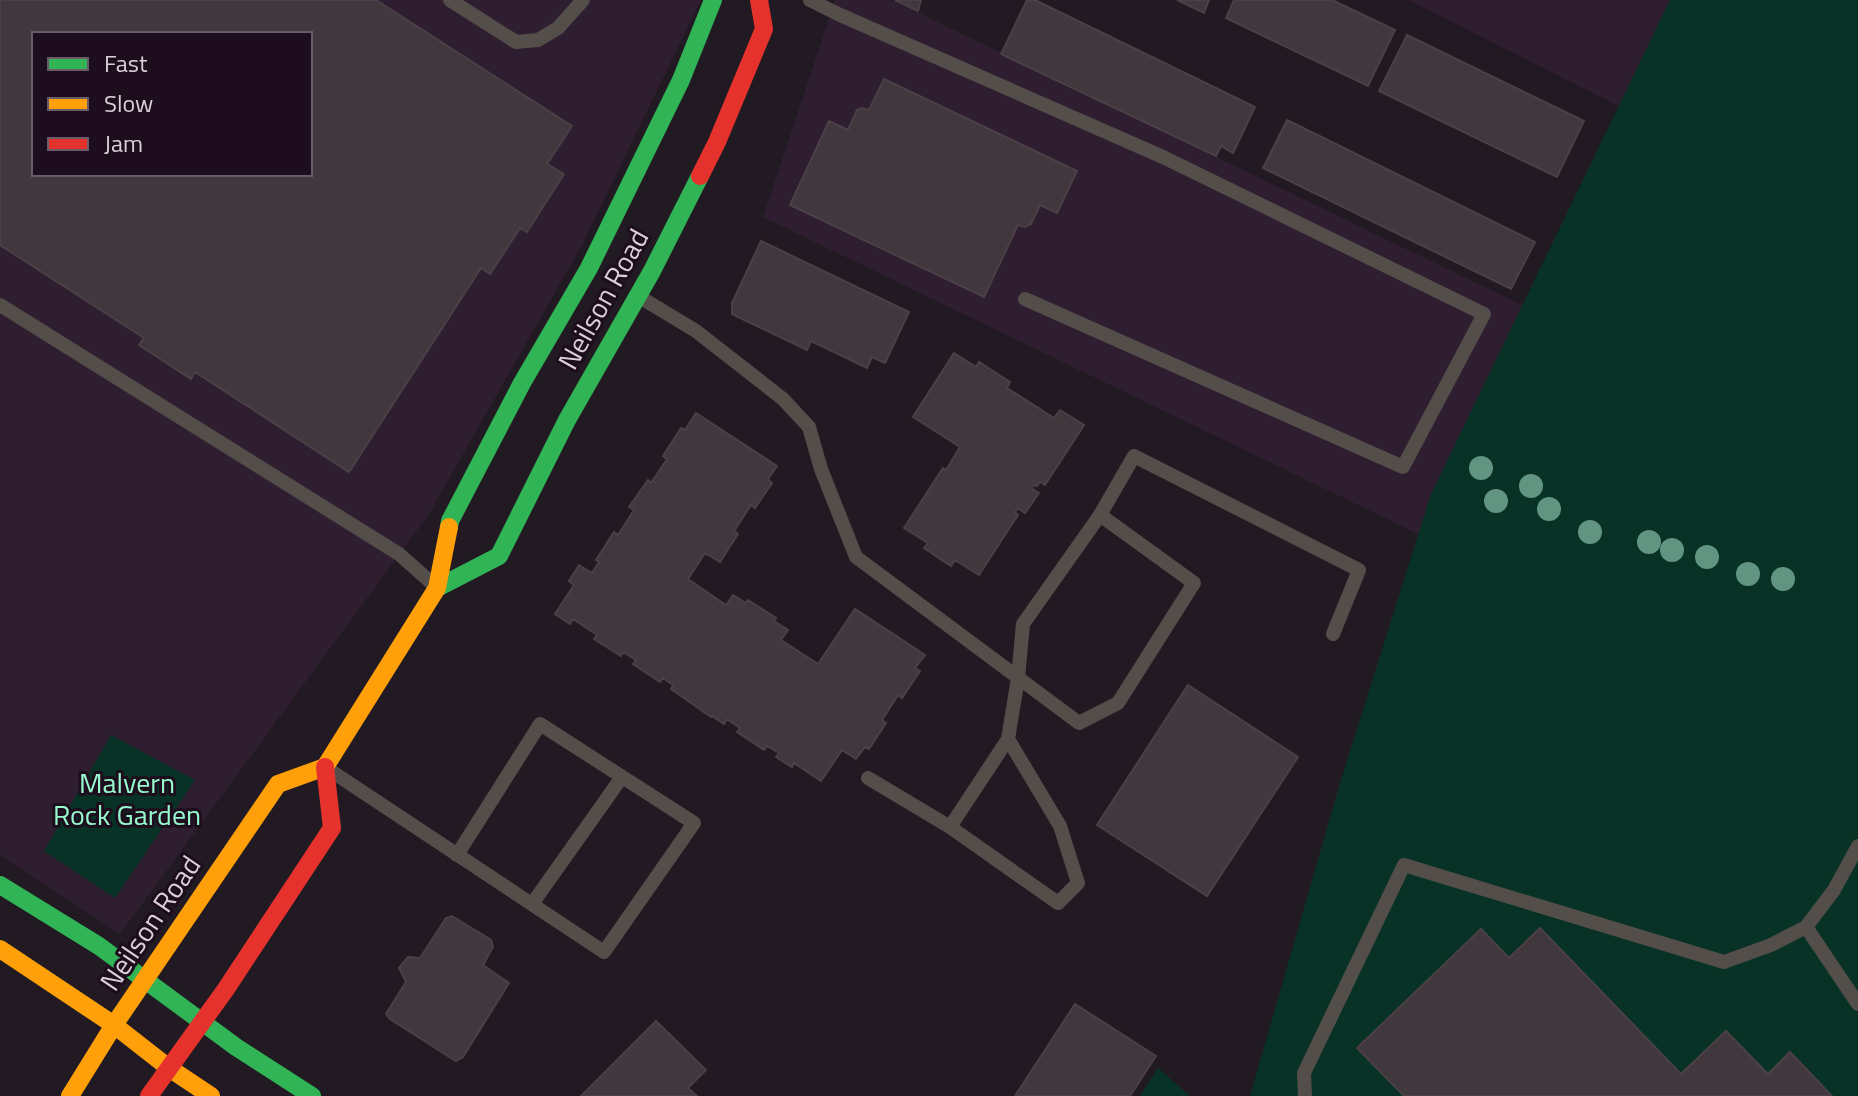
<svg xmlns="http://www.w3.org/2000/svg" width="1858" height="1096" viewBox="0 0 1858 1096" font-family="'Titillium Web',sans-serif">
<rect width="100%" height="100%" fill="#221a22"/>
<path fill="#2f1d30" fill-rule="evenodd" d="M0 0H701L583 243 429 514 120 934 0 855ZM34 34H310V174H34Z
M835 0H892L1522 305 1418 534 763 217Z
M1408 0H1670L1619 106Z"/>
<path fill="#083225" d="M1670 0H1858V1096H1250L1340 783 1431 494Z
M111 735 195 780 115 898 44 851Z
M1158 1068 1190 1096H1140Z"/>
<path fill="#40383d" stroke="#4a4046" stroke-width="2" fill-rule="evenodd" d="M0 0H376L572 126 547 164 564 174 527 232 520 228 490 274 481 268 349 472 195 372 191 379 139 345 144 338 0 245ZM34 34H310V174H34Z
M895 0H921L918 11Z
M1027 0H1035L1255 107 1233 153 1221 146 1216 156 1001 54Z
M1177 0H1209L1204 13Z
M1234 0H1332L1395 30 1368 86 1226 18Z
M1407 35 1584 121 1557 177 1379 91Z
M884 79 1077 171 1057 213 1040 205 1031 224 1025 227 1018 225 984 297 790 205 829 121 848 130 857 110 862 108 869 110Z
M1287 120 1535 242 1511 289 1263 168Z
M761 241 909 312 885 363 872 357 867 368 811 341 807 350 732 314V303Z
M954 353 976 367 979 362 1010 382 1007 388 1054 418 1060 410 1084 425 1045 485 1040 482 1037 486 1034 485 1031 488 1039 493 1025 513 1018 508 1015 512 1018 515 979 575 955 560 951 566 924 548 928 543 904 528 943 468 946 470 960 447 913 417Z
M696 413 777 466 768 479 772 483 755 508 751 505 734 531 738 534 720 562 705 553 688 579 726 605 733 595 746 603 748 600 776 618 774 621 788 630 781 640 818 664 855 609 925 655 915 668 920 671 902 698 898 695 882 720 886 723 869 749 865 747 856 759 842 750 821 781 794 763 792 767 776 757 779 753 767 746 764 750 737 732 740 728 727 719 724 724 712 716 711 717 671 689 673 685 663 678 660 682 633 664 636 660 623 652 621 656 594 639 597 635 573 619 570 624 555 614 574 585 569 581 579 565 592 573 599 562 596 560 614 532 618 535 634 510 629 507 648 480 651 483 667 459 663 456 681 428 685 430Z
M1188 685 1298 757 1207 896 1097 825Z
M452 916 491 940 493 947 483 965 509 983 463 1057 456 1061 390 1019 386 1014 406 982 399 968 408 957 420 958 446 918Z
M1540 928 1681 1074 1726 1031 1768 1074 1790 1052 1832 1096H1404L1357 1048 1481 929 1509 958Z
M1075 1004 1156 1056 1130 1096H1015Z
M656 1021 706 1070 688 1088 697 1096H581Z"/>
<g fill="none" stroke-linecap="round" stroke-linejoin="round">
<path stroke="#544e4a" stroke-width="14" d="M450 0 516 42 538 40 558 28 583 0
M810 0 838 14 1163 157 1484 314 1403 467 1025 299
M638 296 696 331 783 399 809 427 821 469 856 557 1079 723 1118 703 1194 583 1100 515
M0 305 399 554 434 585
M328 769C420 830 512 891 604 952L694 823 540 724 457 855
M868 778 950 827 1058 903 1078 883 1060 826 1008 739
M950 827 1008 739 1018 678 1023 624 1100 515 1134 456 1359 570 1333 634
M532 904 622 777
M1806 927 1858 1004
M1305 1096 1304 1073 1404 865 1724 962 1771 945 1806 927 1834 890 1858 846"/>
<path stroke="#30b455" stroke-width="18" d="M449 527 450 521 522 383 589 268 681 80 713 0
M437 588 499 556 567 420 652 271 700 176
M0 885 99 946 236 1047 312 1096"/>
<path stroke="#ff9f0a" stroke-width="18" d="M0 949 114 1025 169 1068 211 1096
M70 1096 114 1025 278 784 325 767 437 588 449 527"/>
<path stroke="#e5322d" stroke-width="18" d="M700 176 717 142 764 29 759 0
M149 1096 226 989 332 828 325 767"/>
</g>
<g fill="#629581">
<circle cx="1481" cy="468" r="12"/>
<circle cx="1531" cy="486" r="12"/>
<circle cx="1496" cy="501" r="12"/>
<circle cx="1549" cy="509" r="12"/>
<circle cx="1590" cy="532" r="12"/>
<circle cx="1649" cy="542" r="12"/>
<circle cx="1672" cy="550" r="12"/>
<circle cx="1707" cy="557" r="12"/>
<circle cx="1748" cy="574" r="12"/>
<circle cx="1783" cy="579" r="12"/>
</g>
<g text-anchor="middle" stroke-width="6" stroke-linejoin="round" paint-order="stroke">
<g font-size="28" fill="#dacfda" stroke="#1d0d1d">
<text transform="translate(603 299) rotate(-61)" y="10">Neilson Road</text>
<text transform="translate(150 923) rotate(-56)" y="10">Neilson Road</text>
</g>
<g font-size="28" fill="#96face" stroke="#1d0d1d">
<text x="127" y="793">Malvern<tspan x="127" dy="32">Rock Garden</tspan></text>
</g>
</g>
<rect x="32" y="32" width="280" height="144" fill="#1d0d1d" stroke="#695b69" stroke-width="2"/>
<rect x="48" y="58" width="40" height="12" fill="#30b455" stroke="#695b69" stroke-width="2"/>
<text x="104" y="72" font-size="24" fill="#dacfda">Fast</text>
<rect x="48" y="98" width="40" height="12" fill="#ff9f0a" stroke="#695b69" stroke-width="2"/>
<text x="104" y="112" font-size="24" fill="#dacfda">Slow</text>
<rect x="48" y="138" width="40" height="12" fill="#e5322d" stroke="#695b69" stroke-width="2"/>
<text x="104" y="152" font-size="24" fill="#dacfda">Jam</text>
</svg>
